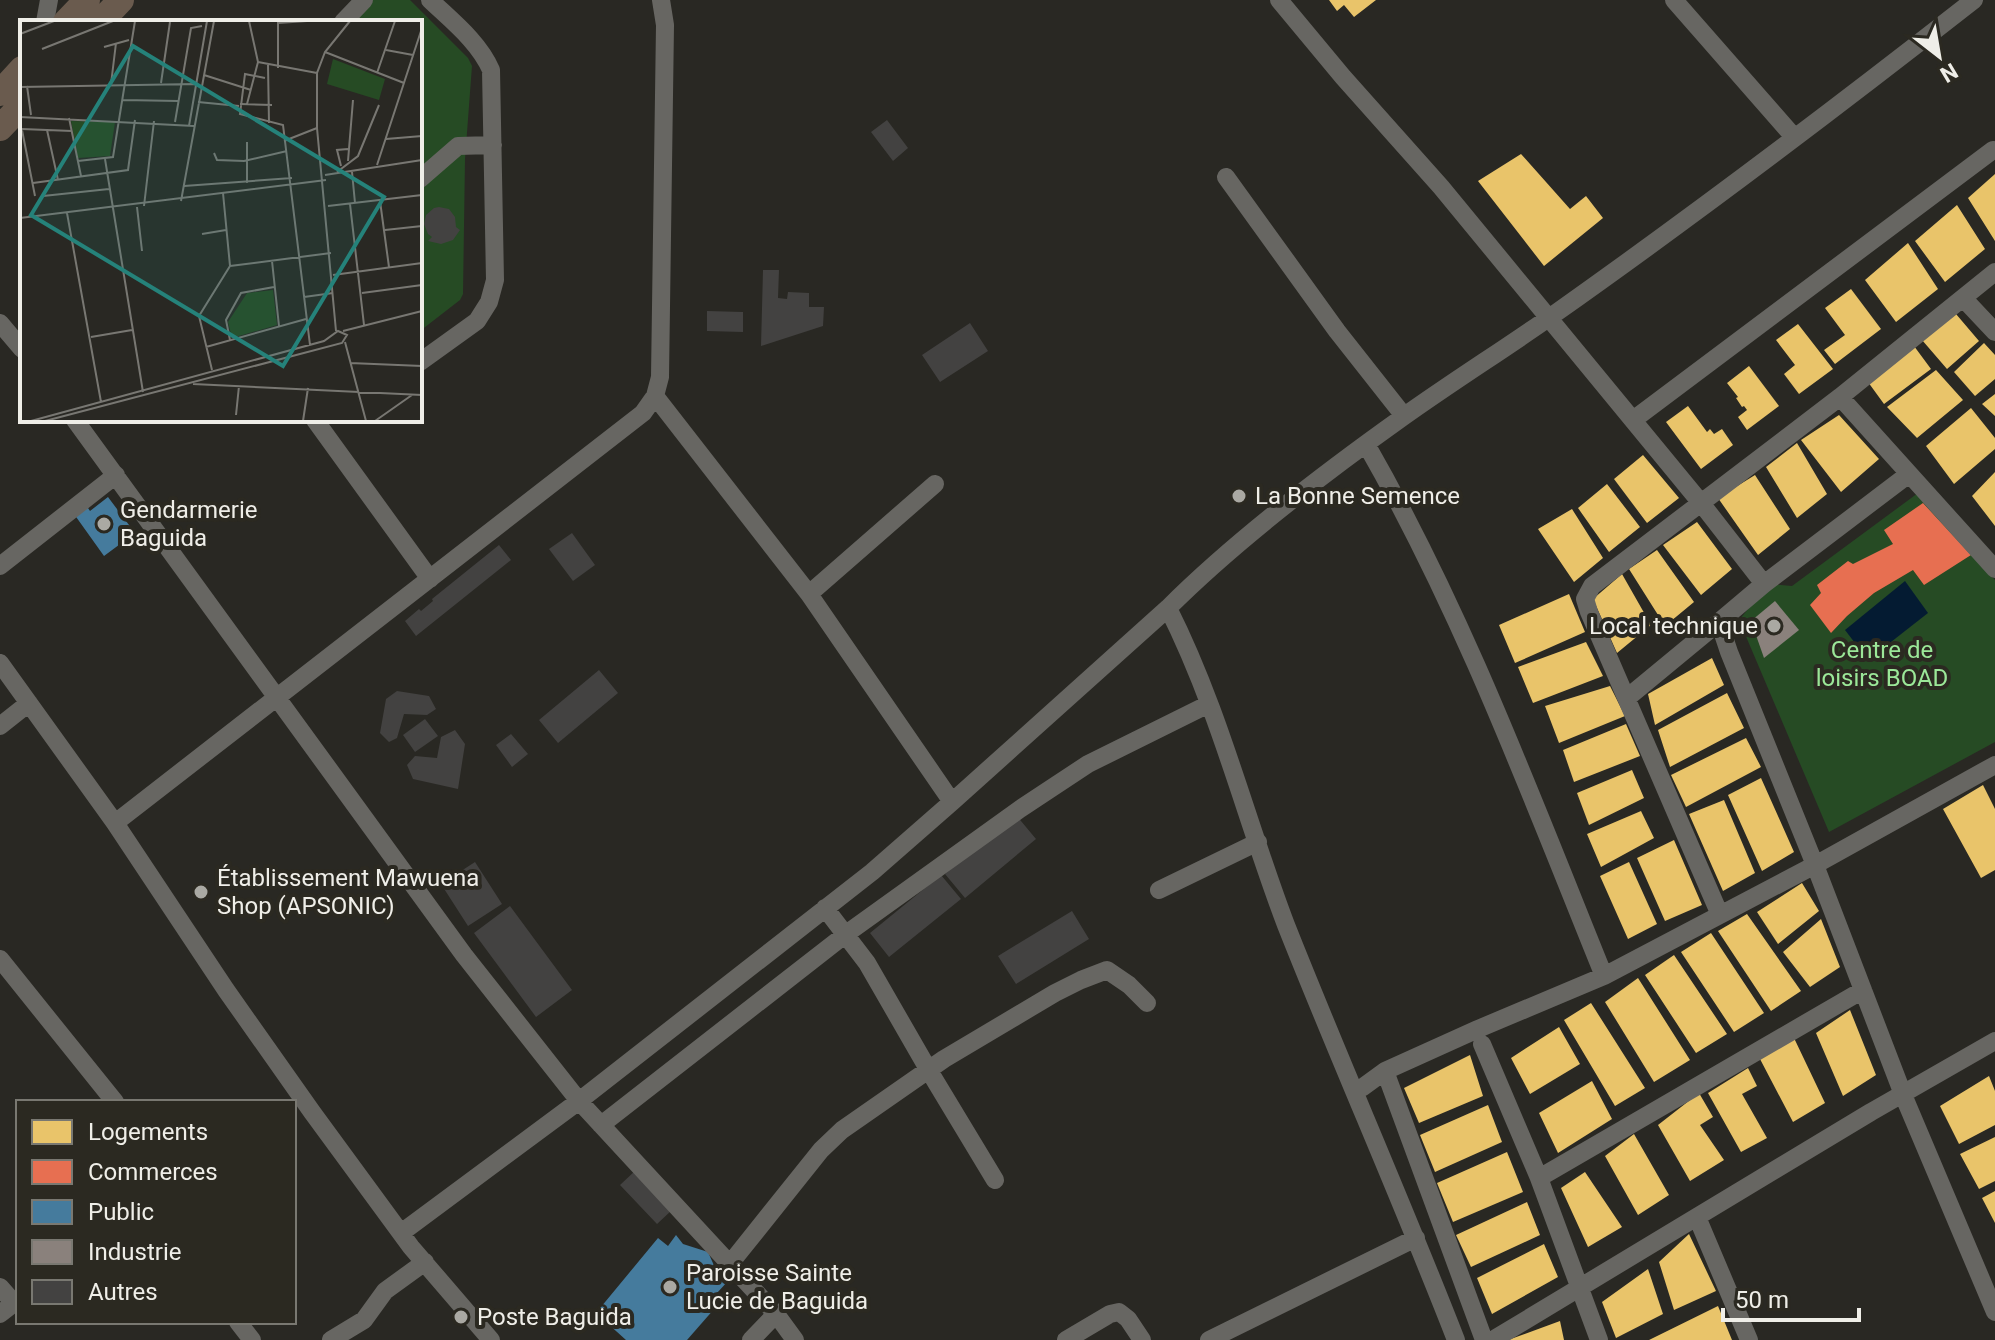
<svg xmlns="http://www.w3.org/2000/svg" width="1995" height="1340" viewBox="0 0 1995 1340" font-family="Roboto,sans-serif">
<rect width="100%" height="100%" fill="#292823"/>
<path fill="#264b24" d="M368 0H410L468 58 472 66 465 159 463 294 460 300 420 331V22H348Z
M1918 493 1995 580V742L1829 832 1739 620 1769 584 1792 586Z"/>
<path fill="#041b32" d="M1905 581 1928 613 1868 660 1845 630Z"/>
<path fill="#e9c46a" d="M1329 0H1376L1354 17 1344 5 1337 11Z
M1521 154 1570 209 1586 196 1603 218 1544 266 1478 181Z
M1995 174V241L1968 198Z
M1957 205 1985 249 1945 282 1915 241Z
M1908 243 1938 289 1896 322 1865 280Z
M1851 289 1881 329 1835 364 1824 350 1845 335 1825 308Z
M1956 314 1979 341 1947 369 1922 340Z
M1798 324 1833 369 1799 394 1784 374 1795 365 1776 340Z
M1984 343 1995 355V379L1975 396 1954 372Z
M1914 346 1931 369 1884 404 1868 382Z
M1749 366 1779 406 1747 430 1738 417 1747 410 1744 406 1742 407 1736 398 1738 397 1727 383Z
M1936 370 1963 400 1917 438 1887 407Z
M1995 394V416L1982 404Z
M1688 406 1707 432 1710 429 1714 434 1722 429 1733 445 1701 469 1666 422Z
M1971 408 1995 438V449L1954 484 1926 446Z
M1839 415 1879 459 1841 492 1801 440Z
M1797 443 1827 494 1797 518 1766 467Z
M1643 455 1679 498 1647 523 1614 479Z
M1995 472V526L1972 496Z
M1755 475 1790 529 1758 555 1718 498Z
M1607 484 1640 527 1609 552 1578 508Z
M1572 509 1603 558 1574 582 1538 529Z
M1697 522 1732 569 1701 595 1663 545Z
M1657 550 1694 602 1665 626 1629 569Z
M1622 574 1651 625 1617 653 1593 599Z
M1569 594 1585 632 1515 663 1499 625Z
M1586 642 1603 676 1533 703 1518 667Z
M1712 658 1724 685 1655 725 1648 694Z
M1610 686 1625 716 1559 743 1545 706Z
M1727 693 1744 728 1670 767 1658 730Z
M1626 724 1640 756 1574 782 1563 750Z
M1746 738 1761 767 1686 807 1671 775Z
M1632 770 1644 798 1589 825 1577 793Z
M1761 778 1794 852 1762 871 1728 795Z
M1983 785 1995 809V870L1981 878 1943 809Z
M1724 800 1755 873 1723 891 1689 814Z
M1641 811 1654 838 1601 867 1587 834Z
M1674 840 1702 905 1665 921 1637 858Z
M1629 862 1657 924 1628 939 1600 876Z
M1802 883 1819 911 1778 944 1757 912Z
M1747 914 1801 991 1771 1011 1718 931Z
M1821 919 1840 967 1810 987 1783 952Z
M1711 933 1764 1013 1734 1032 1681 952Z
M1674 955 1727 1034 1696 1053 1645 975Z
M1638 978 1690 1060 1654 1082 1605 1002Z
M1591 1003 1645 1088 1615 1106 1564 1020Z
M1850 1010 1876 1075 1843 1096 1816 1033Z
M1559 1027 1580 1064 1530 1094 1511 1058Z
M1794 1038 1825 1103 1793 1122 1760 1059Z
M1470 1055 1483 1096 1419 1123 1404 1088Z
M1748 1068 1757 1086 1742 1094 1767 1138 1741 1152 1708 1093Z
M1989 1076 1995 1091V1125L1959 1144 1940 1106Z
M1592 1081 1612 1119 1558 1153 1539 1113Z
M1699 1093 1713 1117 1700 1125 1724 1160 1690 1181 1658 1125Z
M1488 1105 1502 1142 1435 1172 1420 1135Z
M1634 1134 1669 1195 1638 1215 1605 1156Z
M1995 1137V1181L1979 1189 1960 1154Z
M1507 1152 1523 1192 1453 1222 1437 1183Z
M1585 1172 1622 1227 1588 1247 1561 1188Z
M1995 1191V1223L1982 1198Z
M1527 1202 1540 1235 1471 1267 1456 1235Z
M1689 1234 1716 1291 1674 1310 1659 1262Z
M1544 1244 1558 1277 1492 1314 1477 1278Z
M1648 1269 1663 1314 1616 1338 1602 1302Z
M1718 1306 1732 1340H1649Z
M1560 1321 1564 1340H1508Z"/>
<path fill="#e76f51" d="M1923 503 1971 555 1924 585 1913 570 1874 593 1847 616 1831 633 1810 605 1821 593 1817 585 1848 561 1853 564 1893 544 1884 530Z"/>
<path fill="#457b9d" d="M108 497 135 533 104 556 74 514 86 505 90 511Z
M676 1235 683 1244 708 1252 716 1270 728 1281 717 1293 722 1300 687 1340H626L596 1313 658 1238 668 1246Z"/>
<path fill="#8a817c" d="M1775 601 1799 630 1764 658 1751 621Z"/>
<path fill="#434241" d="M887 120 908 148 893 161 871 132Z
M439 207 449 209 455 217 456 227 460 230 453 240 441 244 428 241 432 237 428 234 424 224 426 215 434 208Z
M763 270H779L778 298 787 299 788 292 809 293V307H824L823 326 761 346Z
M707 311 743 312V332L707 331Z
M970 323 988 351 940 382 922 355Z
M572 533 595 565 573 581 549 549Z
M499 545 511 560 416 636 405 621 419 609 421 611 433 601 432 599Z
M599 670 618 693 558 743 539 720Z
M397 691 429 696 436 709 427 715 404 714 397 738 389 742 380 733 386 699Z
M425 719 438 736 415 752 403 735Z
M455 730 465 744 458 789 413 779 407 765 415 756 437 758 441 737Z
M511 734 528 754 512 767 496 745Z
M1016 815 1036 839 965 898 945 874Z
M475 862 502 904 468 926 441 884Z
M941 875 961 899 889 957 870 933Z
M510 906 572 990 536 1017 474 933Z
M1072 911 1089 939 1016 984 998 956Z
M636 1170 672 1210 657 1224 620 1185Z"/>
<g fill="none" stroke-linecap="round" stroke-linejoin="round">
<path stroke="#676662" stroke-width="18" d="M1279 0 1343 77 1441 187 1701 503 1764 584
M1674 0 1794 137
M45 22 49 0
M343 22 364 0
M1226 177 1337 331 1404 416
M420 179 458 146 493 145
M1963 298 1995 332
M0 323 22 349
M420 362 477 321 489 302 495 280 491 70C479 42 452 21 430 0
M655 396 809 594 952 802
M1840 397 1995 569
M75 420 464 955 579 1101 776 1314 795 1340
M315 420 430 579
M1633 420 1993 150
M1366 444C1463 613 1531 796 1604 976
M1909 474 1764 584 1719 622 1729 652 1815 865 1904 1097 1995 1312
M0 566 116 475
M809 594 935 484
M1168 608C1219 709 1246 820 1286 925 1341 1064 1402 1201 1456 1340
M0 663 115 823 226 990 312 1112 411 1247 491 1340
M1627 698 1719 622
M0 726 29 703
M115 823 643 413 655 396 660 377 665 25 661 0
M1159 890 1258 842
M825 908 867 963 928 1069 995 1180
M1720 915 1589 612 1585 599 1592 586 1840 397 1995 272
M0 959 115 1102
M1482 1044 1539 1178 1599 1340
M1385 1071 1484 1340
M1355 1090 1363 1087 1385 1071 1478 1029 1604 976 1815 865 1995 765
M601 1125 846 934 1020 809 1088 764 1209 704
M1539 1178 1863 990
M1697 1217 1749 1340
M401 1233 579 1101 872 872 952 802 1168 608C1237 539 1323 474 1403 417 1452 382 1503 350 1553 315 1696 214 1836 108 1974 0
M729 1265 821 1150 842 1130 944 1059 1055 993 1081 980 1107 970 1129 985 1147 1003
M0 1287 14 1303
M0 1314 18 1300
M238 1322 252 1340
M1496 1338 1871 1112 1995 1041
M331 1340 364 1320 385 1291 425 1262
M751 1340 776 1314
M1066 1340 1110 1314 1119 1312 1128 1319 1142 1340
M1209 1340 1416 1238"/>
<path stroke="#6a5b4e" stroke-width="26" d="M66 22 87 0
M100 22 121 0
M0 93 22 69
M0 128 22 105"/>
</g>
<g fill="#aaa9a3" stroke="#2b2921" stroke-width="3">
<circle cx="1239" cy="496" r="8"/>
<circle cx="104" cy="524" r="8"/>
<circle cx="1774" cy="626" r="8"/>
<circle cx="201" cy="892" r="8"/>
<circle cx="670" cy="1287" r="8"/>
<circle cx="461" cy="1317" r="8"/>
</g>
<g text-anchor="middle" stroke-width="8" stroke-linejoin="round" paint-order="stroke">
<g font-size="24" fill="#efeee8" stroke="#2b2921" text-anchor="start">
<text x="1255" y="504">La Bonne Semence</text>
<text x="120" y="518">Gendarmerie<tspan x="120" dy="28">Baguida</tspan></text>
<text x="1758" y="634" text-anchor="end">Local technique</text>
<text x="217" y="886">Établissement Mawuena<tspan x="217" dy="28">Shop (APSONIC)</tspan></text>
<text x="686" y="1281">Paroisse Sainte<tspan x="686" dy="28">Lucie de Baguida</tspan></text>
<text x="477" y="1325">Poste Baguida</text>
</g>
<g font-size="24" fill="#9be798" stroke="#2b2921">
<text x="1882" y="658">Centre de<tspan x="1882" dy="28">loisirs BOAD</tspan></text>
</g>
</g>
<g transform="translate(20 20)">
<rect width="402" height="402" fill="#292823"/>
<path d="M313 39 365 59 359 80 307 64ZM51 101 95 102 90 136 58 138ZM253 270 257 305 212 318 208 302 227 273Z" fill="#264b24"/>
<path fill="none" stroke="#787772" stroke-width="2" d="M0 14 34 1M84 27 109 20M22 29 93 1M366 30 393 35M305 32 384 63M238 42 297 53M248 45 249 103M258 48V3L287 1M357 53 375 1M184 55 231 70M245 58 225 54 220 94 263 105 290 325M141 63 150 2M91 64 96 23M7 66 11 95M0 67 175 64M103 80 158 81M178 82 219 86M220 84 252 85M227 84 238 42 229 1M0 97 174 106M49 98 61 156M155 102 171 8 182 6M169 106 187 1M2 109 52 111M2 110 15 176M27 110 38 160M366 119 402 116M264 121 297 108M227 122V163M194 133 197 140 224 141 267 131M85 139 123 372M58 141 93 137 115 1M328 141 333 80M357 145 402 8M321 146 317 130 328 129M317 152 338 136 359 85M332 152 335 183M305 155 402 140M13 163 108 150 115 100M164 166 272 158M23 176 89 169M161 181 194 1M360 181 369 247M330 184 344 305M124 186 134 101M308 186 402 175M117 187 122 231M47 193 81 382M0 198 306 160M365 210 402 206M182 214 206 210M252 241 259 306M210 246 311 233M313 255 402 243M342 273 402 265M284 277 313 273M316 311 297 108V53L305 32 330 1M323 311 402 291M71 317 112 310M210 320 206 300 221 273 254 267M325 322 346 401M186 327 286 299M330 343 402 346M192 350 179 296 210 246 203 173M173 364 402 375M216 395 219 366M11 401 304 321 318 311 327 315 322 323 25 401M283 401 288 368M355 401 392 375"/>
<path fill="#25827a" fill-opacity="0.15" stroke="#25827a" stroke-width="4" d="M113 26 364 177 263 346 11 195Z"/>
<rect width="402" height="402" fill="none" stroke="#efeee8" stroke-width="4"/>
</g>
<rect x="16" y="1100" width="280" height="224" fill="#2b2921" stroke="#797871" stroke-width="2"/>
<rect x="32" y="1120" width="40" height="24" fill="#e9c46a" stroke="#797871" stroke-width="2"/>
<text x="88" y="1140" font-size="24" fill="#efeee8">Logements</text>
<rect x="32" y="1160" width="40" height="24" fill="#e76f51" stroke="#797871" stroke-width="2"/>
<text x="88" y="1180" font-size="24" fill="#efeee8">Commerces</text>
<rect x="32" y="1200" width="40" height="24" fill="#457b9d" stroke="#797871" stroke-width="2"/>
<text x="88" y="1220" font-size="24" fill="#efeee8">Public</text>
<rect x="32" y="1240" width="40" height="24" fill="#8a817c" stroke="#797871" stroke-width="2"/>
<text x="88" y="1260" font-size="24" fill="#efeee8">Industrie</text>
<rect x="32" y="1280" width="40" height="24" fill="#434241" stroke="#797871" stroke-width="2"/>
<text x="88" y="1300" font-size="24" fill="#efeee8">Autres</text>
<g transform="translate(1939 56) rotate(149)" stroke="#2b2921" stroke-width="6" paint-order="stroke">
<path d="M0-6L14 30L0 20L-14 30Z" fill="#efeee8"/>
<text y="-12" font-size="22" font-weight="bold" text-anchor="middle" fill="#efeee8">N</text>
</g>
<path d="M1723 1308v12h136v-12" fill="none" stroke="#efeee8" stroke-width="4"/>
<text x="1735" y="1308" font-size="24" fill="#efeee8" stroke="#2b2921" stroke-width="6" paint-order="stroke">50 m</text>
</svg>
